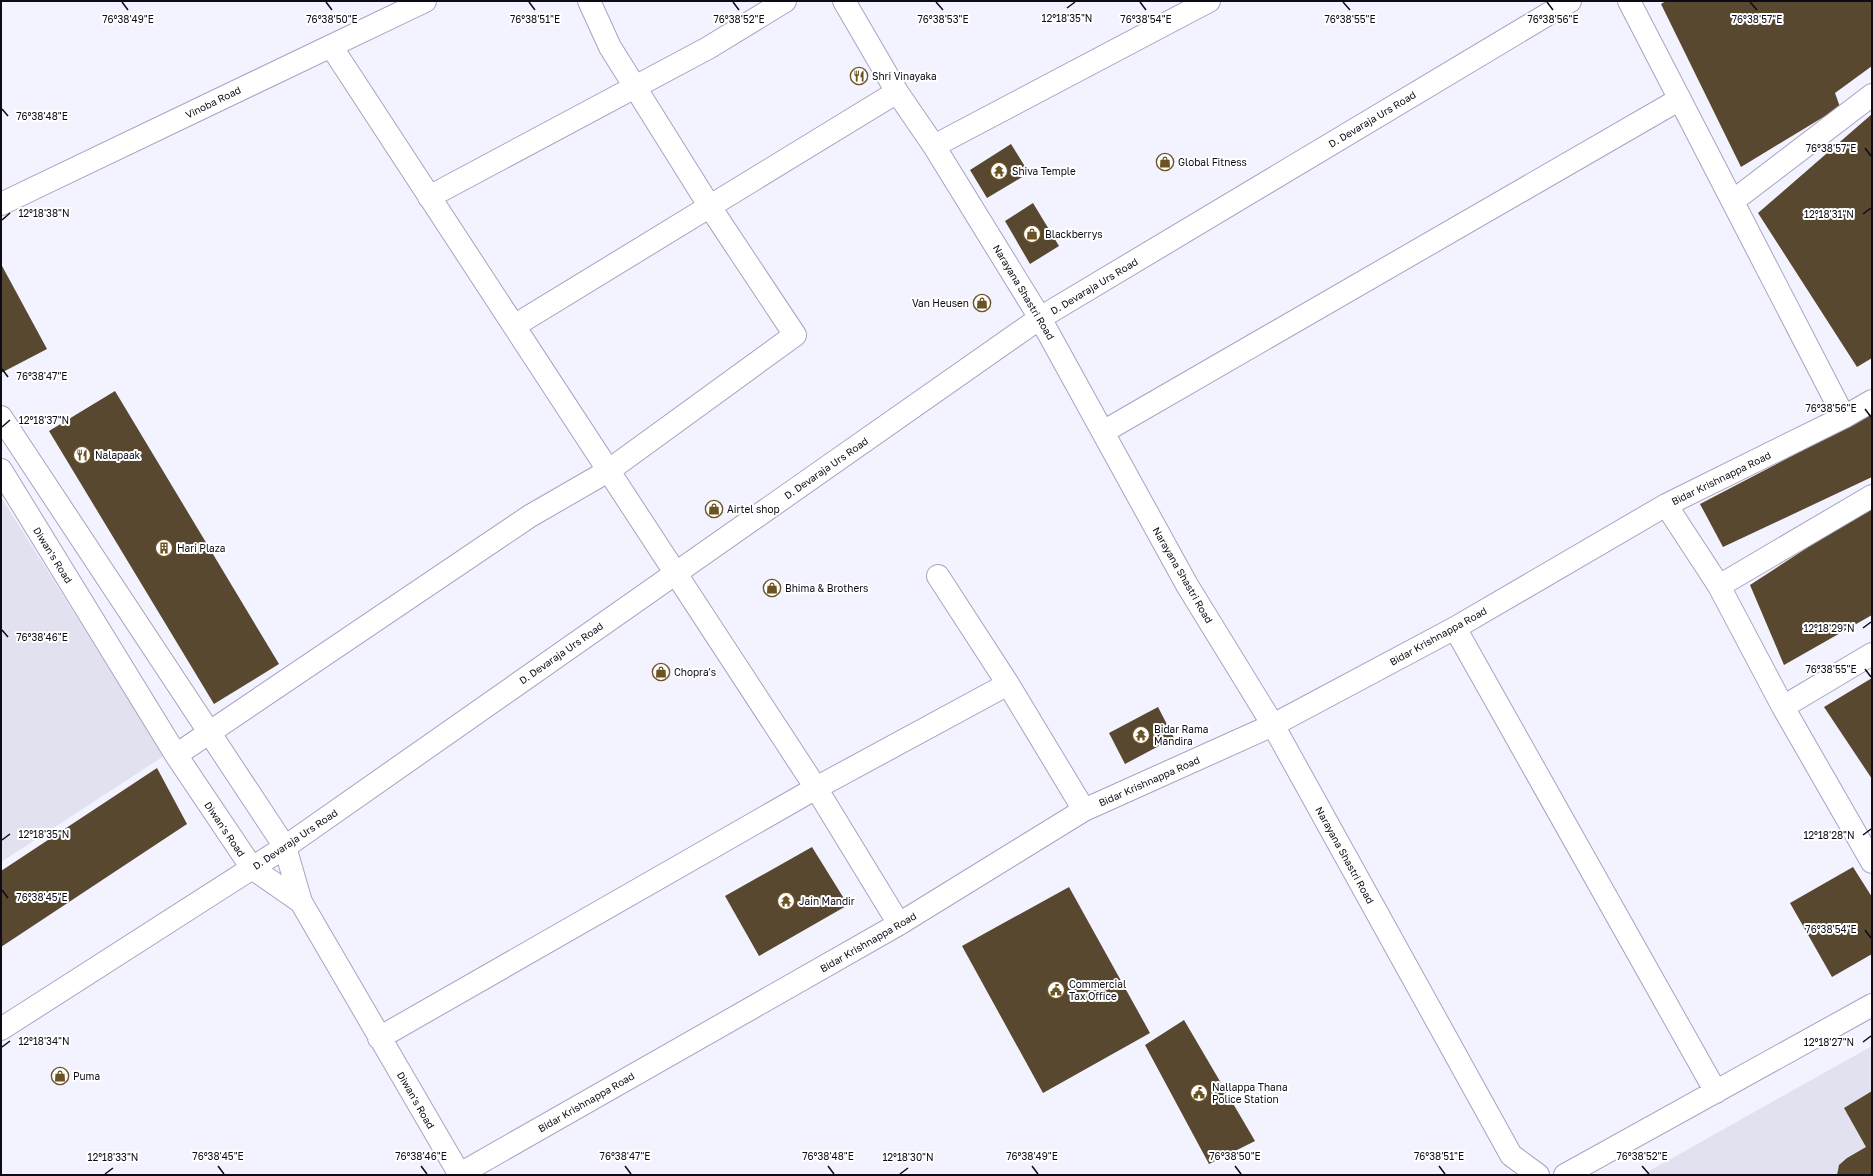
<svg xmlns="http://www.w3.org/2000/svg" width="1873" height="1176" viewBox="0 0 1873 1176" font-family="'Golos Text',sans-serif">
<rect width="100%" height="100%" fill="#f3f2ff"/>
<path fill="#e2e1f0" d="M1 497 164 756 1 862Z
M1872 1046V1175H1642Z"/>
<path fill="#57482f" d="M1666 1H1872V66L1835 93 1840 107 1741 167 1661 4Z
M1872 114V358L1857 367 1758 213Z
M1011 144 1029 173 987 198 970 170Z
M1033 203 1059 246 1030 264 1005 221Z
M1 264 47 349 1 373Z
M115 391 279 664 214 704 49 431Z
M1872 414V477L1723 547 1700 504Z
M1872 509V615L1784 665 1750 585 1816 542Z
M1872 678V779L1824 707Z
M1158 707 1174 738 1125 764 1109 733Z
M157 768 187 824 1 947V871Z
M812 847 848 905 759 956 725 896Z
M1853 867 1872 897V954L1832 977 1790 903Z
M1069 887 1150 1033 1043 1093 962 946Z
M1184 1020 1255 1141 1209 1164 1145 1045Z
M1872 1091V1175H1837L1839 1165 1847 1158 1866 1147 1844 1108Z"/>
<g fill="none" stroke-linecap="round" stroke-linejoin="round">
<defs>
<path id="minor" d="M844 1 897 92 934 146 1040 318 1187 585 1273 725 1511 1155 1538 1175
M1629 1 1844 417
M331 46 816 788 899 924
M934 146 1209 1
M429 197 708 48 785 1
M1733 201 1872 95
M1 204 425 1
M514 326 897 92
M1 417 285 847 301 902
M1103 432 1680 99
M1 470 176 755 252 868 301 902 460 1175
M1666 505 1719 586 1783 707 1872 862
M938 576 1008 684 1084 810
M1719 586 1872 496
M1455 628 1716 1092
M1783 707 1872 654
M176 755 530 516 608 471 795 335 710 207 610 47 589 1
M1 1029 285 847 1040 318 1570 1
M379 1038 816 788 1008 684
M460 1174 899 924 1084 810 1273 725 1455 628 1666 505 1844 417 1872 401
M1565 1175 1872 1005"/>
</defs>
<use href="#minor" stroke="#a7a3c1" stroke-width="24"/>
<use href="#minor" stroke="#fff" stroke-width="22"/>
</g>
<path fill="none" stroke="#0d0b15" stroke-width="1.5" d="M122 2 128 10M326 2 332 10M529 2 535 10M733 2 739 10M936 2 943 10M1140 2 1146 10M1343 2 1350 10M1547 2 1553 10M1750 2 1757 10M1067 8 1075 2M2 109 8 116M1865 148 1871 156M1863 214 1871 208M2 220 10 213M2 369 8 377M1865 409 1871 417M2 427 10 420M1863 628 1871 622M2 630 8 637M1865 669 1871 677M1863 835 1871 829M2 840 10 834M2 890 8 898M1865 930 1871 938M1863 1042 1871 1036M2 1047 10 1041M218 1166 224 1174M421 1166 427 1174M625 1166 631 1174M828 1166 834 1174M1032 1166 1038 1174M1235 1166 1241 1174M1439 1166 1445 1174M1642 1166 1649 1174M105 1174 113 1168M900 1174 908 1168"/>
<defs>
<symbol id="restaurant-ring" viewBox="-11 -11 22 22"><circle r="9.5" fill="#fff" stroke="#6c5324" stroke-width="1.5"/><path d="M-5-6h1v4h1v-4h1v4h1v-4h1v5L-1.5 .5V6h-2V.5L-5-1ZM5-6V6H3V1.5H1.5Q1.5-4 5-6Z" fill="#6c5324"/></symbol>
<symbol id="shop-ring" viewBox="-11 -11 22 22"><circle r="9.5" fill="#fff" stroke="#6c5324" stroke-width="1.5"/><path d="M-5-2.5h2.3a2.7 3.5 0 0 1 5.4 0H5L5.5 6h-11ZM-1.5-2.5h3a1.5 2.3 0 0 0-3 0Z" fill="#6c5324"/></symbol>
<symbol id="temple-ring" viewBox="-11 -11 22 22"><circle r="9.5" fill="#fff" stroke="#6c5324" stroke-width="1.5"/><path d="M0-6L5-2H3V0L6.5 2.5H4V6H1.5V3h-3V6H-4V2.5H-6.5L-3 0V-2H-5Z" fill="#6c5324"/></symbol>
<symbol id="building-ring" viewBox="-11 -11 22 22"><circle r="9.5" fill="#fff" stroke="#6c5324" stroke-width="1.5"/><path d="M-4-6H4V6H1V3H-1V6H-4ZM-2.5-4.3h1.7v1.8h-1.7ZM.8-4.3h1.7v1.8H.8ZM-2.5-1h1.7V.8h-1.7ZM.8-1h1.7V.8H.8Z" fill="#6c5324"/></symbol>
<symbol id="civic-ring" viewBox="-11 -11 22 22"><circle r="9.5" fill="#fff" stroke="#6c5324" stroke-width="1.5"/><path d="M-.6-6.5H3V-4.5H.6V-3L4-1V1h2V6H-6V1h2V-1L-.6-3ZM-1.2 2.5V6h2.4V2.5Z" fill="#6c5324"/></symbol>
</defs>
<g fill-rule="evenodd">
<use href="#restaurant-ring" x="849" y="66" width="20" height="20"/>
<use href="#shop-ring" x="1155" y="152" width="20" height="20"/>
<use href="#temple-ring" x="989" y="161" width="20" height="20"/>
<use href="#shop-ring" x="1022" y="224" width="20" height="20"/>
<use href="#shop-ring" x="972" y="293" width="20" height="20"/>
<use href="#restaurant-ring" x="72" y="445" width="20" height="20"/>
<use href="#shop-ring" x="704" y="499" width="20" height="20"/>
<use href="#building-ring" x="154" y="538" width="20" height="20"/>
<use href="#shop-ring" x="762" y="578" width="20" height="20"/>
<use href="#shop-ring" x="651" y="662" width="20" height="20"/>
<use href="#temple-ring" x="1131" y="725" width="20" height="20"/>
<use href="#temple-ring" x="776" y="891" width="20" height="20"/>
<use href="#civic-ring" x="1046" y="980" width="20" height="20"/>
<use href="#shop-ring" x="50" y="1066" width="20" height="20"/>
<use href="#civic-ring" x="1189" y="1083" width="20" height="20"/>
</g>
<g text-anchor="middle" stroke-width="4" stroke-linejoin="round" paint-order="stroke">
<g font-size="10" fill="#0d0b15" stroke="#fff" text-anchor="start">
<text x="872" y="80">Shri Vinayaka</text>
<text x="1178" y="166">Global Fitness</text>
<text x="1012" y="175">Shiva Temple</text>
<text x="1045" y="238">Blackberrys</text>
<text x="969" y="307" text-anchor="end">Van Heusen</text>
<text x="95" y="459">Nalapaak</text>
<text x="727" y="513">Airtel shop</text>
<text x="177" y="552">Hari Plaza</text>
<text x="785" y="592">Bhima &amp; Brothers</text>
<text x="674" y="676">Chopra's</text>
<text x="1154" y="733">Bidar Rama<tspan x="1154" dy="12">Mandira</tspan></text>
<text x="799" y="905">Jain Mandir</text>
<text x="1069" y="988">Commercial<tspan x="1069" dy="12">Tax Office</tspan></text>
<text x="73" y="1080">Puma</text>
<text x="1212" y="1091">Nallappa Thana<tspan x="1212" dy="12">Police Station</tspan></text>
</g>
<g font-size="10" fill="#0d0b15" stroke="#fff">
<text transform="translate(213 102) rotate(-26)" y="4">Vinoba Road</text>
<text transform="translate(1372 119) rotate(-31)" y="4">D. Devaraja Urs Road</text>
<text transform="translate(1094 286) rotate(-31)" y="4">D. Devaraja Urs Road</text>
<text transform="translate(1024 292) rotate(59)" y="4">Narayana Shastri Road</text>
<text transform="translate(826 468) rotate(-35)" y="4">D. Devaraja Urs Road</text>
<text transform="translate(1721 478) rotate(-26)" y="4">Bidar Krishnappa Road</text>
<text transform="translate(53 555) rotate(58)" y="4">Diwan's Road</text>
<text transform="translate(1183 575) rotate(60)" y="4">Narayana Shastri Road</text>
<text transform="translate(1438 636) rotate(-29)" y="4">Bidar Krishnappa Road</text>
<text transform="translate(561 653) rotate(-35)" y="4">D. Devaraja Urs Road</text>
<text transform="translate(1149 781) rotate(-24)" y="4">Bidar Krishnappa Road</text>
<text transform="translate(225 829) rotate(56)" y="4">Diwan's Road</text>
<text transform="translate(295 839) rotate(-34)" y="4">D. Devaraja Urs Road</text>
<text transform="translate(1345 855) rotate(61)" y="4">Narayana Shastri Road</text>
<text transform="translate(868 942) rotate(-30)" y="4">Bidar Krishnappa Road</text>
<text transform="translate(416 1100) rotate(60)" y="4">Diwan's Road</text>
<text transform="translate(586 1102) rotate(-30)" y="4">Bidar Krishnappa Road</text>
</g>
</g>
<g font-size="10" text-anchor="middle" fill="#0d0b15" stroke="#fff" stroke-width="4" stroke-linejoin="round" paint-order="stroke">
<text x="1067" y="22">12°18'35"N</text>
<text x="128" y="23">76°38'49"E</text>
<text x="332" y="23">76°38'50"E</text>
<text x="535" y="23">76°38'51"E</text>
<text x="739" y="23">76°38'52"E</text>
<text x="943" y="23">76°38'53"E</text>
<text x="1146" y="23">76°38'54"E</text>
<text x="1350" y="23">76°38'55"E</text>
<text x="1553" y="23">76°38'56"E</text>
<text x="1757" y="23">76°38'57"E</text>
<text x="42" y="120">76°38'48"E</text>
<text x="1831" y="152">76°38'57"E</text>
<text x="44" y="217">12°18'38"N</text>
<text x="1829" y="218">12°18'31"N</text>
<text x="42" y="380">76°38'47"E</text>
<text x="1831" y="412">76°38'56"E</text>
<text x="44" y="424">12°18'37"N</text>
<text x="1829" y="632">12°18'29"N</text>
<text x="42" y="641">76°38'46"E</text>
<text x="1831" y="673">76°38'55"E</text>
<text x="44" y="838">12°18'35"N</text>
<text x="1829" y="839">12°18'28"N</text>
<text x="42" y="901">76°38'45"E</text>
<text x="1831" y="933">76°38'54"E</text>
<text x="44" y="1045">12°18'34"N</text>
<text x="1829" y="1046">12°18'27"N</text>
<text x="218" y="1160">76°38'45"E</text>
<text x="421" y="1160">76°38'46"E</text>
<text x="625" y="1160">76°38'47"E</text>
<text x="828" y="1160">76°38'48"E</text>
<text x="1032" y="1160">76°38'49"E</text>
<text x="1235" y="1160">76°38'50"E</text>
<text x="1439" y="1160">76°38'51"E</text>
<text x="1642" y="1160">76°38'52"E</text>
<text x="113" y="1161">12°18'33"N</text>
<text x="908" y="1161">12°18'30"N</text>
</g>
<rect width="1873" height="1176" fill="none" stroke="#0d0b15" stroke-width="4"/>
</svg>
